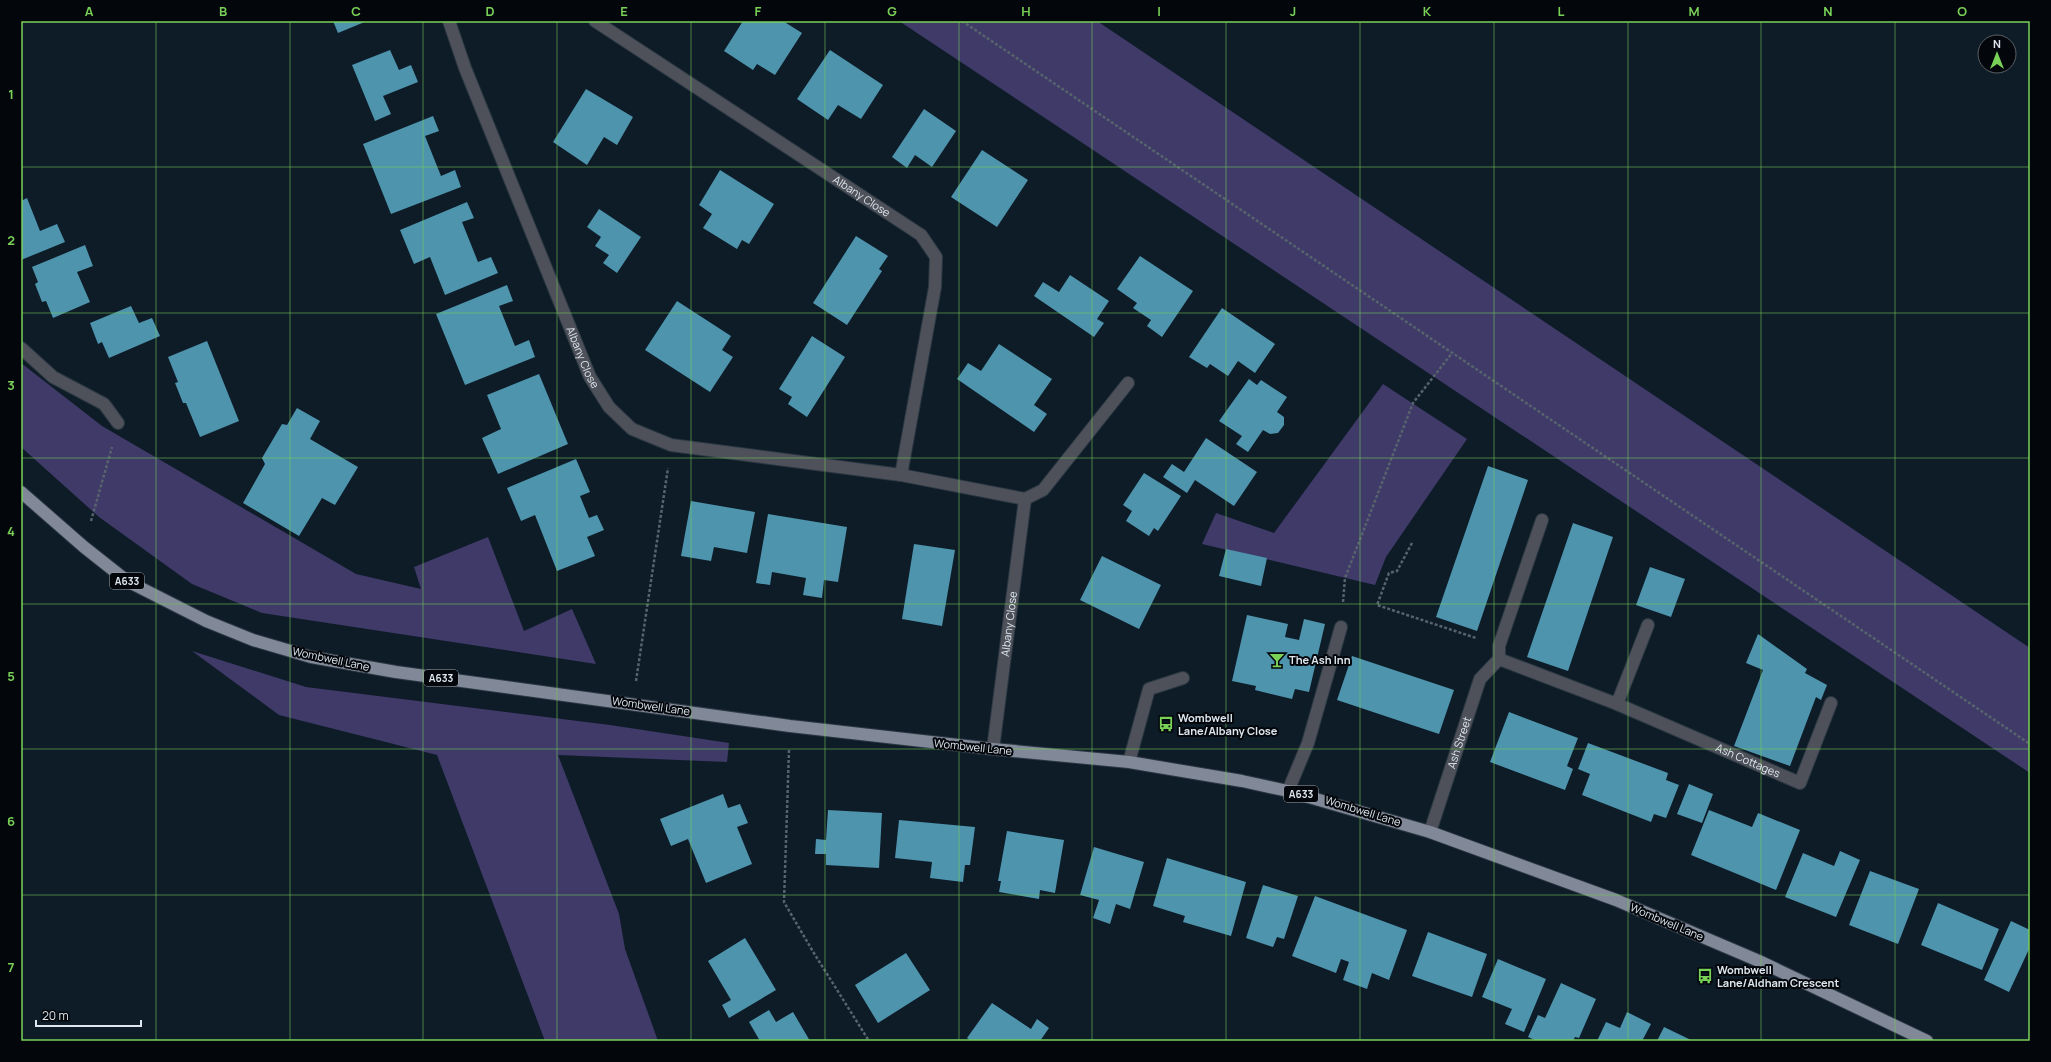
<svg xmlns="http://www.w3.org/2000/svg" width="2051" height="1062" viewBox="0 0 2051 1062" font-family="Manrope,sans-serif">
<rect width="100%" height="100%" fill="#0e1c28"/>
<path fill="#3f3a68" d="M899 21H1097L2030 648V773Z
M21 363 102 426 356 574 421 589 414 567 488 537 524 631 572 609 596 664 262 613 192 584 99 517 21 447Z
M1383 384 1467 439 1386 557 1375 585 1202 544 1216 513 1274 533Z
M192 651 306 687 610 725 729 743 727 762 558 755 619 914 625 949 658 1041H545L437 755 279 715Z"/>
<path fill="#4e94ad" d="M333 21H367L338 33Z
M743 21H783L802 33 775 75 757 64 753 70 724 51Z
M390 50 399 70 411 65 418 82 383 96 391 114 375 121 352 65Z
M830 50 883 85 861 119 838 105 828 120 797 99Z
M586 89 633 117 617 145 604 137 587 165 553 142Z
M924 109 956 131 932 167 915 155 907 168 892 157Z
M433 116 439 131 425 136 441 176 455 170 461 187 391 214 363 144Z
M982 150 1028 180 997 227 951 197Z
M720 170 774 204 749 244 742 240 737 249 703 228 712 214 699 205Z
M27 198 40 231 57 224 65 242 21 260V201Z
M467 202 474 218 462 222 478 262 491 257 498 273 445 295 430 257 414 264 400 230Z
M599 209 641 237 617 273 603 263 609 255 595 246 601 237 587 227Z
M856 236 888 256 879 269 882 271 847 325 813 303Z
M85 245 93 266 77 272 90 302 53 318 46 301 42 302 35 284 38 282 32 267Z
M1140 256 1193 291 1162 337 1147 326 1151 320 1133 308 1137 303 1117 289Z
M1070 275 1109 301 1097 319 1104 323 1094 337 1034 296 1043 282 1059 292Z
M507 285 513 301 499 306 515 346 529 340 535 357 465 385 436 314Z
M677 301 731 336 722 350 733 357 710 392 645 350Z
M131 306 139 323 152 318 160 336 109 358 102 342 98 344 90 323Z
M1222 308 1275 344 1255 373 1238 361 1228 376 1210 364 1207 368 1189 357Z
M812 336 845 357 807 417 788 404 792 397 779 389Z
M207 341 239 421 200 437 186 403H183L175 383 178 382 168 357Z
M999 344 1052 379 1034 405 1047 414 1034 432 957 379 968 363 981 371Z
M539 374 568 444 498 474 482 438 501 429 487 395Z
M1249 379 1257 385 1261 380 1287 397 1277 412 1284 417V425L1278 433 1270 434 1263 430 1248 452 1236 444 1242 436 1219 421Z
M297 408 320 421 310 439 358 467 335 505 322 498 299 536 243 503 265 464 262 458 282 424 287 425Z
M1206 438 1257 472 1234 506 1195 480 1187 493 1163 477 1172 464 1184 472Z
M576 459 590 492 580 496 589 518 597 515 604 530 587 537 595 556 557 571 535 515 521 521 507 488Z
M1488 466 1528 480 1477 631 1436 617Z
M1144 473 1181 496 1158 531 1154 528 1149 536 1126 521 1132 511 1123 505Z
M691 501 755 512 747 553 714 547 711 561 681 556Z
M768 514 847 527 838 582 824 580 822 598 803 595 806 578 772 572 770 585 756 583Z
M1573 523 1613 537 1568 671 1527 657Z
M914 544 955 550 942 626 902 619Z
M1226 549 1267 558 1261 586 1219 576Z
M1102 556 1161 585 1139 629 1080 600Z
M1650 567 1685 579 1671 617 1636 605Z
M1247 615 1288 624 1285 637 1299 640 1304 619 1325 624 1309 692 1295 689 1292 699 1255 690 1256 686 1232 681Z
M1758 634 1807 669 1805 673 1827 685 1821 700 1816 697 1790 766 1734 746 1763 670 1746 663Z
M1352 656 1454 690 1439 734 1337 700Z
M1509 712 1578 738 1567 766 1573 769 1565 790 1490 762Z
M1588 743 1668 773 1666 780 1679 785 1666 818 1654 814 1651 822 1582 795 1590 774 1578 769Z
M1689 784 1713 794 1702 823 1677 814Z
M723 794 728 808 740 804 748 823 737 827 752 864 706 883 688 839 671 846 660 819Z
M828 810 882 813 879 868 826 865V854H815L816 839 826 840Z
M1709 810 1752 827 1758 813 1800 830 1776 890 1691 855Z
M899 820 975 827 970 865H965L963 882 930 878 932 862 895 858Z
M1007 831 1064 840 1055 893 1040 890 1039 899 999 892 1001 881H998Z
M1094 847 1144 862 1130 909 1116 904 1110 924 1093 918 1099 900 1080 895Z
M1840 851 1860 860 1836 917 1785 897 1803 853 1834 866Z
M1167 858 1246 882 1231 936 1183 922 1185 916 1153 906Z
M1870 871 1919 889 1898 944 1849 925Z
M1263 885 1298 896 1284 939 1277 937 1273 947 1246 938Z
M1315 896 1407 930 1389 980 1372 973 1367 989 1343 980 1349 962 1341 959 1336 973 1292 956Z
M1938 903 1999 929 1982 970 1921 945Z
M2011 921 2030 930V947L2009 992 1984 980Z
M1428 932 1487 954 1472 997 1412 976Z
M745 938 776 990 729 1018 722 1005 731 1000 708 961Z
M906 953 930 990 878 1023 855 985Z
M1498 959 1546 979 1524 1032 1505 1024 1512 1009 1482 997Z
M1561 983 1596 999 1579 1038 1575 1037 1573 1041H1537L1528 1037 1538 1015 1545 1018Z
M992 1003 1031 1029 1037 1019 1049 1028 1040 1041H971L967 1038Z
M769 1010 776 1022 793 1012 810 1041H760L749 1022Z
M1627 1012 1651 1024 1642 1041H1597L1606 1022 1620 1028Z
M1664 1027 1693 1041H1657Z"/>
<g fill="none" stroke-linecap="round" stroke-linejoin="round">
<defs>
<g id="minor">
<path id="s1" d="M449 21 465 68 590 377 609 407 632 429 671 445 901 475 1025 499 1043 490 1128 383"/>
<path id="s2" d="M595 21 921 235 936 257 935 287 901 475"/>
<path d="M21 348 53 377 104 404 118 423"/>
<path id="s3" d="M1499 659 1617 704 1800 783 1831 703"/>
<path d="M1617 704 1648 625"/>
<path id="s4" d="M993 749 1025 499"/>
<path d="M1129 762 1149 689 1183 678"/>
<path d="M1288 791 1308 743 1341 627"/>
<path id="s5" d="M1430 832 1480 679 1499 659V646L1542 520"/>
</g>
<path id="major" d="M21 492 84 547 127 581 206 621 253 640 311 657 396 672 790 726 993 749 1129 762 1242 781 1288 791 1430 832 1616 900 1759 961 1927 1041"/>
</defs>
<use href="#minor" stroke="#2b3844" stroke-width="14"/>
<use href="#major" stroke="#2b3844" stroke-width="14"/>
<path stroke="#57636d" stroke-width="2.5" stroke-dasharray="3 2" stroke-linecap="butt" d="M962 21 2030 744
M91 521 112 447
M1412 543 1397 571 1389 573 1377 605 1476 638
M1343 602 1345 578 1413 403 1452 353
M636 681 668 468
M789 750 784 902 812 950 869 1041"/>
<use href="#minor" stroke="#4e5159" stroke-width="12"/>
<use href="#major" stroke="#818898" stroke-width="12"/>
</g>
<path fill="none" stroke="#79d157" stroke-width="1" stroke-opacity="0.55" d="M156 21V1041M290 21V1041M423 21V1041M557 21V1041M691 21V1041M825 21V1041M959 21V1041M1092 21V1041M1226 21V1041M1360 21V1041M1494 21V1041M1628 21V1041M1761 21V1041M1895 21V1041M21 167H2030M21 313H2030M21 458H2030M21 604H2030M21 749H2030M21 895H2030"/>
<defs>
<symbol id="bar-bare" viewBox="-9 -9 18 18"><path d="M-6-5H6L.8 .8V4.5H3.5V6h-7V4.5H-.8V.8Z" fill="#79d157" stroke="#03060b" stroke-width="2.5" paint-order="stroke"/></symbol>
<symbol id="bus-bare" viewBox="-9 -9 18 18"><path d="M-5-6H5V4H4V6H2V4H-2V6H-4V4H-5ZM-3.5-4V0h7V-4ZM-3.5 1.2v1.5H-2V1.2ZM2 1.2v1.5H3.5V1.2Z" fill="#79d157" stroke="#03060b" stroke-width="2.5" paint-order="stroke"/></symbol>
</defs>
<g fill-rule="evenodd">
<use href="#bar-bare" x="1266" y="649" width="22" height="22"/>
<use href="#bus-bare" x="1155" y="713" width="22" height="22"/>
<use href="#bus-bare" x="1694" y="965" width="22" height="22"/>
</g>
<g text-anchor="middle" stroke-width="4" stroke-linejoin="round" paint-order="stroke">
<g fill="#03060b" stroke="#9ca4ab" stroke-width="1">
<rect x="110" y="573" width="34" height="16" rx="3"/>
<rect x="424" y="670" width="34" height="16" rx="3"/>
<rect x="1284" y="786" width="34" height="16" rx="3"/>
</g>
<g font-size="10" font-weight="bold" fill="#dee7ef">
<text x="127" y="585">A633</text>
<text x="441" y="682">A633</text>
<text x="1301" y="798">A633</text>
</g>
<g font-size="11" fill="#dee7ef" stroke="#03060b">
<text dy="4" stroke="none"><textPath href="#s2" startOffset="319">Albany Close</textPath></text>
<text dy="4" stroke="none"><textPath href="#s1" startOffset="362">Albany Close</textPath></text>
<text dy="4" stroke="none"><textPath href="#s4" startOffset="126">Albany Close</textPath></text>
<text transform="translate(331 659) rotate(12)" y="4">Wombwell Lane</text>
<text transform="translate(651 706) rotate(8)" y="4">Wombwell Lane</text>
<text dy="4" stroke="none"><textPath href="#s5" startOffset="94">Ash Street</textPath></text>
<text transform="translate(973 747) rotate(6)" y="4">Wombwell Lane</text>
<text dy="4" stroke="none"><textPath href="#s3" startOffset="269">Ash Cottages</textPath></text>
<text transform="translate(1363 811) rotate(17)" y="4">Wombwell Lane</text>
<text transform="translate(1667 922) rotate(23)" y="4">Wombwell Lane</text>
</g>
<g font-size="11" font-weight="bold" fill="#dee7ef" stroke="#03060b" text-anchor="start">
<text x="1289" y="664">The Ash Inn</text>
<text x="1178" y="722">Wombwell<tspan x="1178" dy="13">Lane/Albany Close</tspan></text>
<text x="1717" y="974">Wombwell<tspan x="1717" dy="13">Lane/Aldham Crescent</tspan></text>
</g>
</g>
<rect width="2051" height="1062" fill="none" stroke="#03060b" stroke-width="44"/>
<g transform="translate(1997 54)"><circle r="19" fill="#03060b" stroke="#5b6066"/>
<path d="M0-3L7 15L0 10L-7 15Z" fill="#79d157"/>
<text y="-6" font-size="11" font-weight="bold" text-anchor="middle" fill="#dee7ef">N</text>
</g>
<path d="M36 1020v6h105v-6" fill="none" stroke="#dee7ef" stroke-width="2"/>
<text x="42" y="1020" font-size="12" fill="#dee7ef" stroke="#03060b" stroke-width="3" paint-order="stroke">20 m</text>
<rect x="22" y="22" width="2007" height="1018" fill="none" stroke="#79d157" stroke-width="1.5"/>
<g font-size="13" text-anchor="middle" font-weight="bold" fill="#79d157">
<text x="89" y="16">A</text>
<text x="223" y="16">B</text>
<text x="356" y="16">C</text>
<text x="490" y="16">D</text>
<text x="624" y="16">E</text>
<text x="758" y="16">F</text>
<text x="892" y="16">G</text>
<text x="1026" y="16">H</text>
<text x="1159" y="16">I</text>
<text x="1293" y="16">J</text>
<text x="1427" y="16">K</text>
<text x="1561" y="16">L</text>
<text x="1694" y="16">M</text>
<text x="1828" y="16">N</text>
<text x="1962" y="16">O</text>
<text x="11" y="99">1</text>
<text x="11" y="245">2</text>
<text x="11" y="390">3</text>
<text x="11" y="536">4</text>
<text x="11" y="681">5</text>
<text x="11" y="826">6</text>
<text x="11" y="972">7</text>
</g>
</svg>
